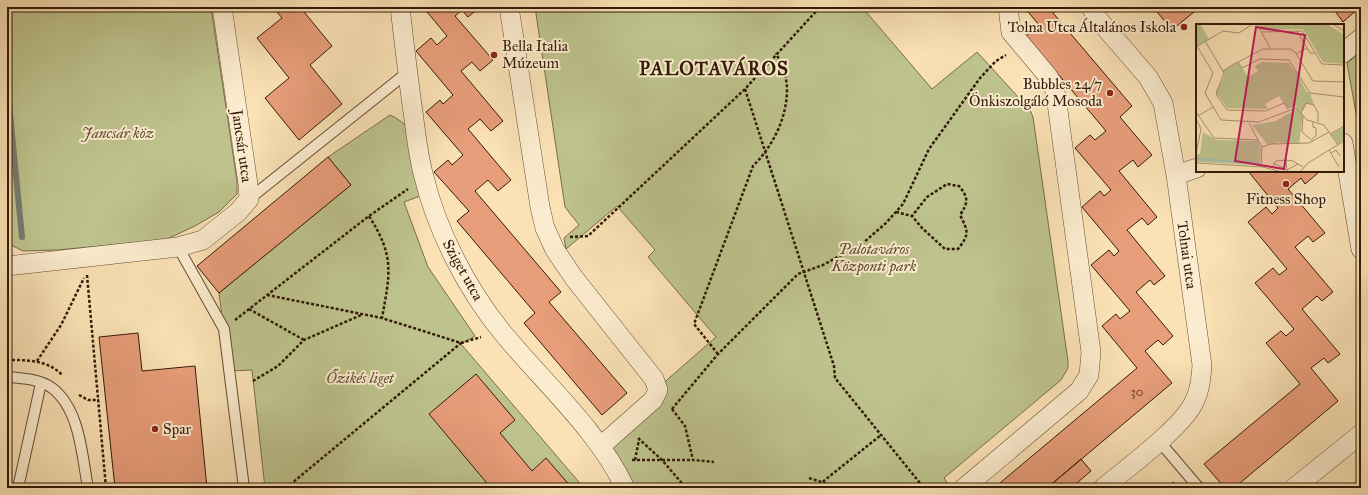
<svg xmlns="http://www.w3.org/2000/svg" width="1368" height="495" viewBox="0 0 1368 495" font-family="'IM FELL Great Primer',serif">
<rect width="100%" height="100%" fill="#fae2b5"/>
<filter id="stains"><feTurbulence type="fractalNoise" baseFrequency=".005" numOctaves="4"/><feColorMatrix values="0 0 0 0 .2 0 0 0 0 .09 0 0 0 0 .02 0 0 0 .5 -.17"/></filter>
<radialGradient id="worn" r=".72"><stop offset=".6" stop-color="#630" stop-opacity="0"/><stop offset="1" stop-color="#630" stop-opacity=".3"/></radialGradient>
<path fill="#bec38d" stroke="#786e4a" d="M7 7H211L237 181V194L219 212 195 226 165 240 57 250 23 251 7 243Z
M535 7H862L932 89 977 52 1030 110 1033 117 1068 361V368L1061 380 944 478 951 488H625L601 446 668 379 716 337 648 257 655 250 617 206 566 249 564 238 579 225 565 207Z
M1361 52V141L1347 63Z
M390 115C423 129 419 163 423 195L404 202 428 267 475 336 461 344 584 488H265L252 370 229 371 219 293 351 185 328 157Z"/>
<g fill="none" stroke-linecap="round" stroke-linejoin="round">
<path stroke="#747c6f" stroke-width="6" d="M7 83 22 237"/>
</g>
<path fill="#e89e7a" stroke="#331a08" d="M273 7H300L332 46 310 65 342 104 299 140 265 98 289 78 257 38 282 18Z
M423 7H480L468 17 462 10 455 16 493 60 480 71 472 62 461 71 503 121 491 131 480 119 468 129 511 180 498 191 488 180 475 191 561 292 549 302 627 393 602 415 524 323 535 313 457 221 469 211 434 172 448 160 452 165 463 155 426 112 440 100 443 104 453 95 416 51 431 38 437 45 447 36Z
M1024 7H1060L1053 13 1132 106 1120 117 1152 155 1138 167 1133 160 1119 171 1157 217 1148 225 1142 218 1127 230 1165 276 1154 285 1150 280 1136 292 1173 336 1163 345 1158 340 1145 351 1172 383 1047 488H994L1137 368 1102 326 1116 314 1120 319 1130 311 1091 265 1109 250 1114 256 1119 251 1082 207 1100 191 1104 196 1111 190 1075 148 1090 135 1095 140 1106 131 1026 36 1039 25Z
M1153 7H1200L1172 30Z
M1332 7H1360L1343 22Z
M328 157 351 185 219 293 197 266Z
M1248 171H1317L1318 173 1305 184 1301 178 1288 189 1325 233 1313 242 1308 236 1295 247 1333 292 1322 301 1317 296 1302 309 1340 354 1328 363 1324 358 1311 368 1338 401 1234 488H1225L1204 464 1300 384 1266 343 1281 331 1286 336 1294 329 1255 283 1273 268 1279 275 1287 269 1248 222 1266 207 1272 214 1278 208Z
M138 333 142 371 195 366 207 488H115L99 337Z
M476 374 515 420 500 433 532 471 546 458 572 488H491L429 414Z
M1081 459 1091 471 1071 488H1047Z"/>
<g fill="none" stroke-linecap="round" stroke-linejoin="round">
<defs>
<path id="service" d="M249 199 408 72
M178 247 224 329 244 488
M7 377C21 378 40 379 52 388 80 409 82 456 88 488
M1159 441 1199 488
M18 488 41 383"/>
<path id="minor" d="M400 7C404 42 408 77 413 112 416 134 418 156 424 177 437 231 467 289 502 332 542 381 599 431 625 488
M509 7 540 207 545 228 555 250 574 278 654 379 658 390 653 400 601 446
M1091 7 1097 18 1148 77 1163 103 1176 175 1202 365C1201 379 1200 391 1193 404 1181 428 1126 469 1103 488
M1343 53 1361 38
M1343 143 1361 249
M1176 175 1197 168
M7 266 178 247 203 240 238 212 249 199 248 184 222 7
M964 488 1079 391 1089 375 1091 352 1056 96 1053 84 1047 75 1011 32 1008 7
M1294 488 1361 434"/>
</defs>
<use href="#service" stroke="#654c33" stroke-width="12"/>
<use href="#minor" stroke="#654c33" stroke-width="20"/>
<path stroke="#331a08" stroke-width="2.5" stroke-dasharray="3 2" stroke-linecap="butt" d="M745 89 834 366 835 378 924 488
M896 212 912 216 922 228 945 249H958C970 234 968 231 960 215 968 203 969 198 959 186L947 184 927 197 912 216
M369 216C395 257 390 273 382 318
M570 237 588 236 745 89 820 7
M87 275 106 488
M267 295 382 318 461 343 481 337
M249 309 304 340
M235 320 369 216 408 189
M718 354 694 324 753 166C773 146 787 118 787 89 787 76 781 64 776 53
M12 360C30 360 49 361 62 375
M37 361 61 325 84 278
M253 381 278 366 304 340 361 315
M79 395 88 400H99
M672 409 718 354 798 274 823 265 863 243 886 223 903 204 929 149 980 78 996 61 1006 55
M672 409 685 426 693 460 714 462
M640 438 639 439 662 460 686 488
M632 460H693
M635 460 639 440
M809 478 840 488
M286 488 461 343
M815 488 881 435
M1168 488 1175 482"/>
<use href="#service" stroke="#fceccf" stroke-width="10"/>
<use href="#minor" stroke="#fceccf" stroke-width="19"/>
</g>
<g fill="#8f2418" stroke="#fceccf" stroke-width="1.5">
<circle cx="1184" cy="27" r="4"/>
<circle cx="494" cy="55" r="4"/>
<circle cx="1110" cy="93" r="4"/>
<circle cx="1286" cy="184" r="4"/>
<circle cx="155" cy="429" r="4"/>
</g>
<g text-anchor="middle" stroke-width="4" stroke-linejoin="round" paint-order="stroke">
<g font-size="13" fill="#603b24">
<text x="1137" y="396">30</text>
</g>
<g font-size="15" fill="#331a08" stroke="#fceccf" text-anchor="end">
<text x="1176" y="32">Tolna Utca Általános Iskola</text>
<text x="502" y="51" text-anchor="start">Bella Italia<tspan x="502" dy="17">Múzeum</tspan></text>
<text x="1102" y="89">Bubbles 24/7<tspan x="1102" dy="17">Önkiszolgáló Mosoda</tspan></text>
<text x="1286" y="204" text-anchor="middle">Fitness Shop</text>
<text x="163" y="434" text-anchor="start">Spar</text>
</g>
<g font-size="15" font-style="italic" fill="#5d4d30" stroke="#fceccf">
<text x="118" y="138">Jancsár köz</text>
<text x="874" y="254">Palotaváros<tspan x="874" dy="17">Központi park</tspan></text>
<text x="360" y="383">Őzikés liget</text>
</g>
<g font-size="15" fill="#331a08" stroke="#fceccf">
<text transform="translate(242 146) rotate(82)" y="5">Jancsár utca</text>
<text transform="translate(1187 255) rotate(82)" y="5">Tolnai utca</text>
<text transform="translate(463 270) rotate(61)" y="5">Sziget utca</text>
</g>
<g font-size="19" font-weight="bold" letter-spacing="1" fill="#331a08" stroke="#fceccf">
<text x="714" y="75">PALOTAVÁROS</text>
</g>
</g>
<g transform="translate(1196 24)">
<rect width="148" height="148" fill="#fae2b5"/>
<path d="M0 0H4L13 15 0 23ZM63 0H131L148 11V40L127 38 107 5 66 6ZM42 38 52 53 62 47 59 42 66 38 93 39 102 51 110 67 114 69 118 81 111 79 106 88 99 82 92 85 83 72 69 80 72 85 31 84 23 72 21 73 20 67 28 53 27 47ZM102 84 107 91 103 120 80 118 79 120H71L56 101 80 97ZM148 103V116L142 120 135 110ZM7 108 20 116 62 117 65 125 64 139 61 141 0 138V130H4Z" fill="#bec38d"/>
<path fill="none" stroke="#9fbdb3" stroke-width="2" d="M0 135 63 139"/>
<path fill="none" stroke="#aa9270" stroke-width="1" d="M61 0 74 24M137 0 148 7M101 7 114 29H119M66 8 106 7 126 40 148 41M9 17 28 49 20 70 31 86 70 87 88 79 92 85M1 22 17 49 9 69 25 96 63 98 100 84 111 96 128 101 142 121M0 23 27 7 43 9 57 0M100 30 111 24M27 47 41 38M148 58 117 57 99 28 94 25H67L42 38 46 44 64 35 93 36 114 69 148 73M0 88 18 114 62 116 66 123 65 143M105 89 110 79 118 81 122 89V98M2 92 17 83M107 92 106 108 117 117M0 95 5 105 0 130M53 99 62 116M134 110 148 102M116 115 120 112V104L117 103V98M66 123 75 120 113 119 133 108M133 126 143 143M135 129 140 126 144 132M90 136 91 148M0 139 67 143 86 148M77 139 91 146M76 144 80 137 90 136 97 137 107 143M91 146 102 140M104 148 112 139 148 117"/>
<path fill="#c2185b" fill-opacity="0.15" stroke="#c2185b" stroke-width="2" d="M60 3 109 11 88 145 39 137Z"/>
<rect width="148" height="148" fill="none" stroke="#331a08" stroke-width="2"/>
</g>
<rect width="1368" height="495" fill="none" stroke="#fae2b5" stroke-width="24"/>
<rect x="8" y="8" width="1352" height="479" fill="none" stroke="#331a08" stroke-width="2"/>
<rect x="12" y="12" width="1344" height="471" fill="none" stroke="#331a08"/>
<rect width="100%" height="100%" filter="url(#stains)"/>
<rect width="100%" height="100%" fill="url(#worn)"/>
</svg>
